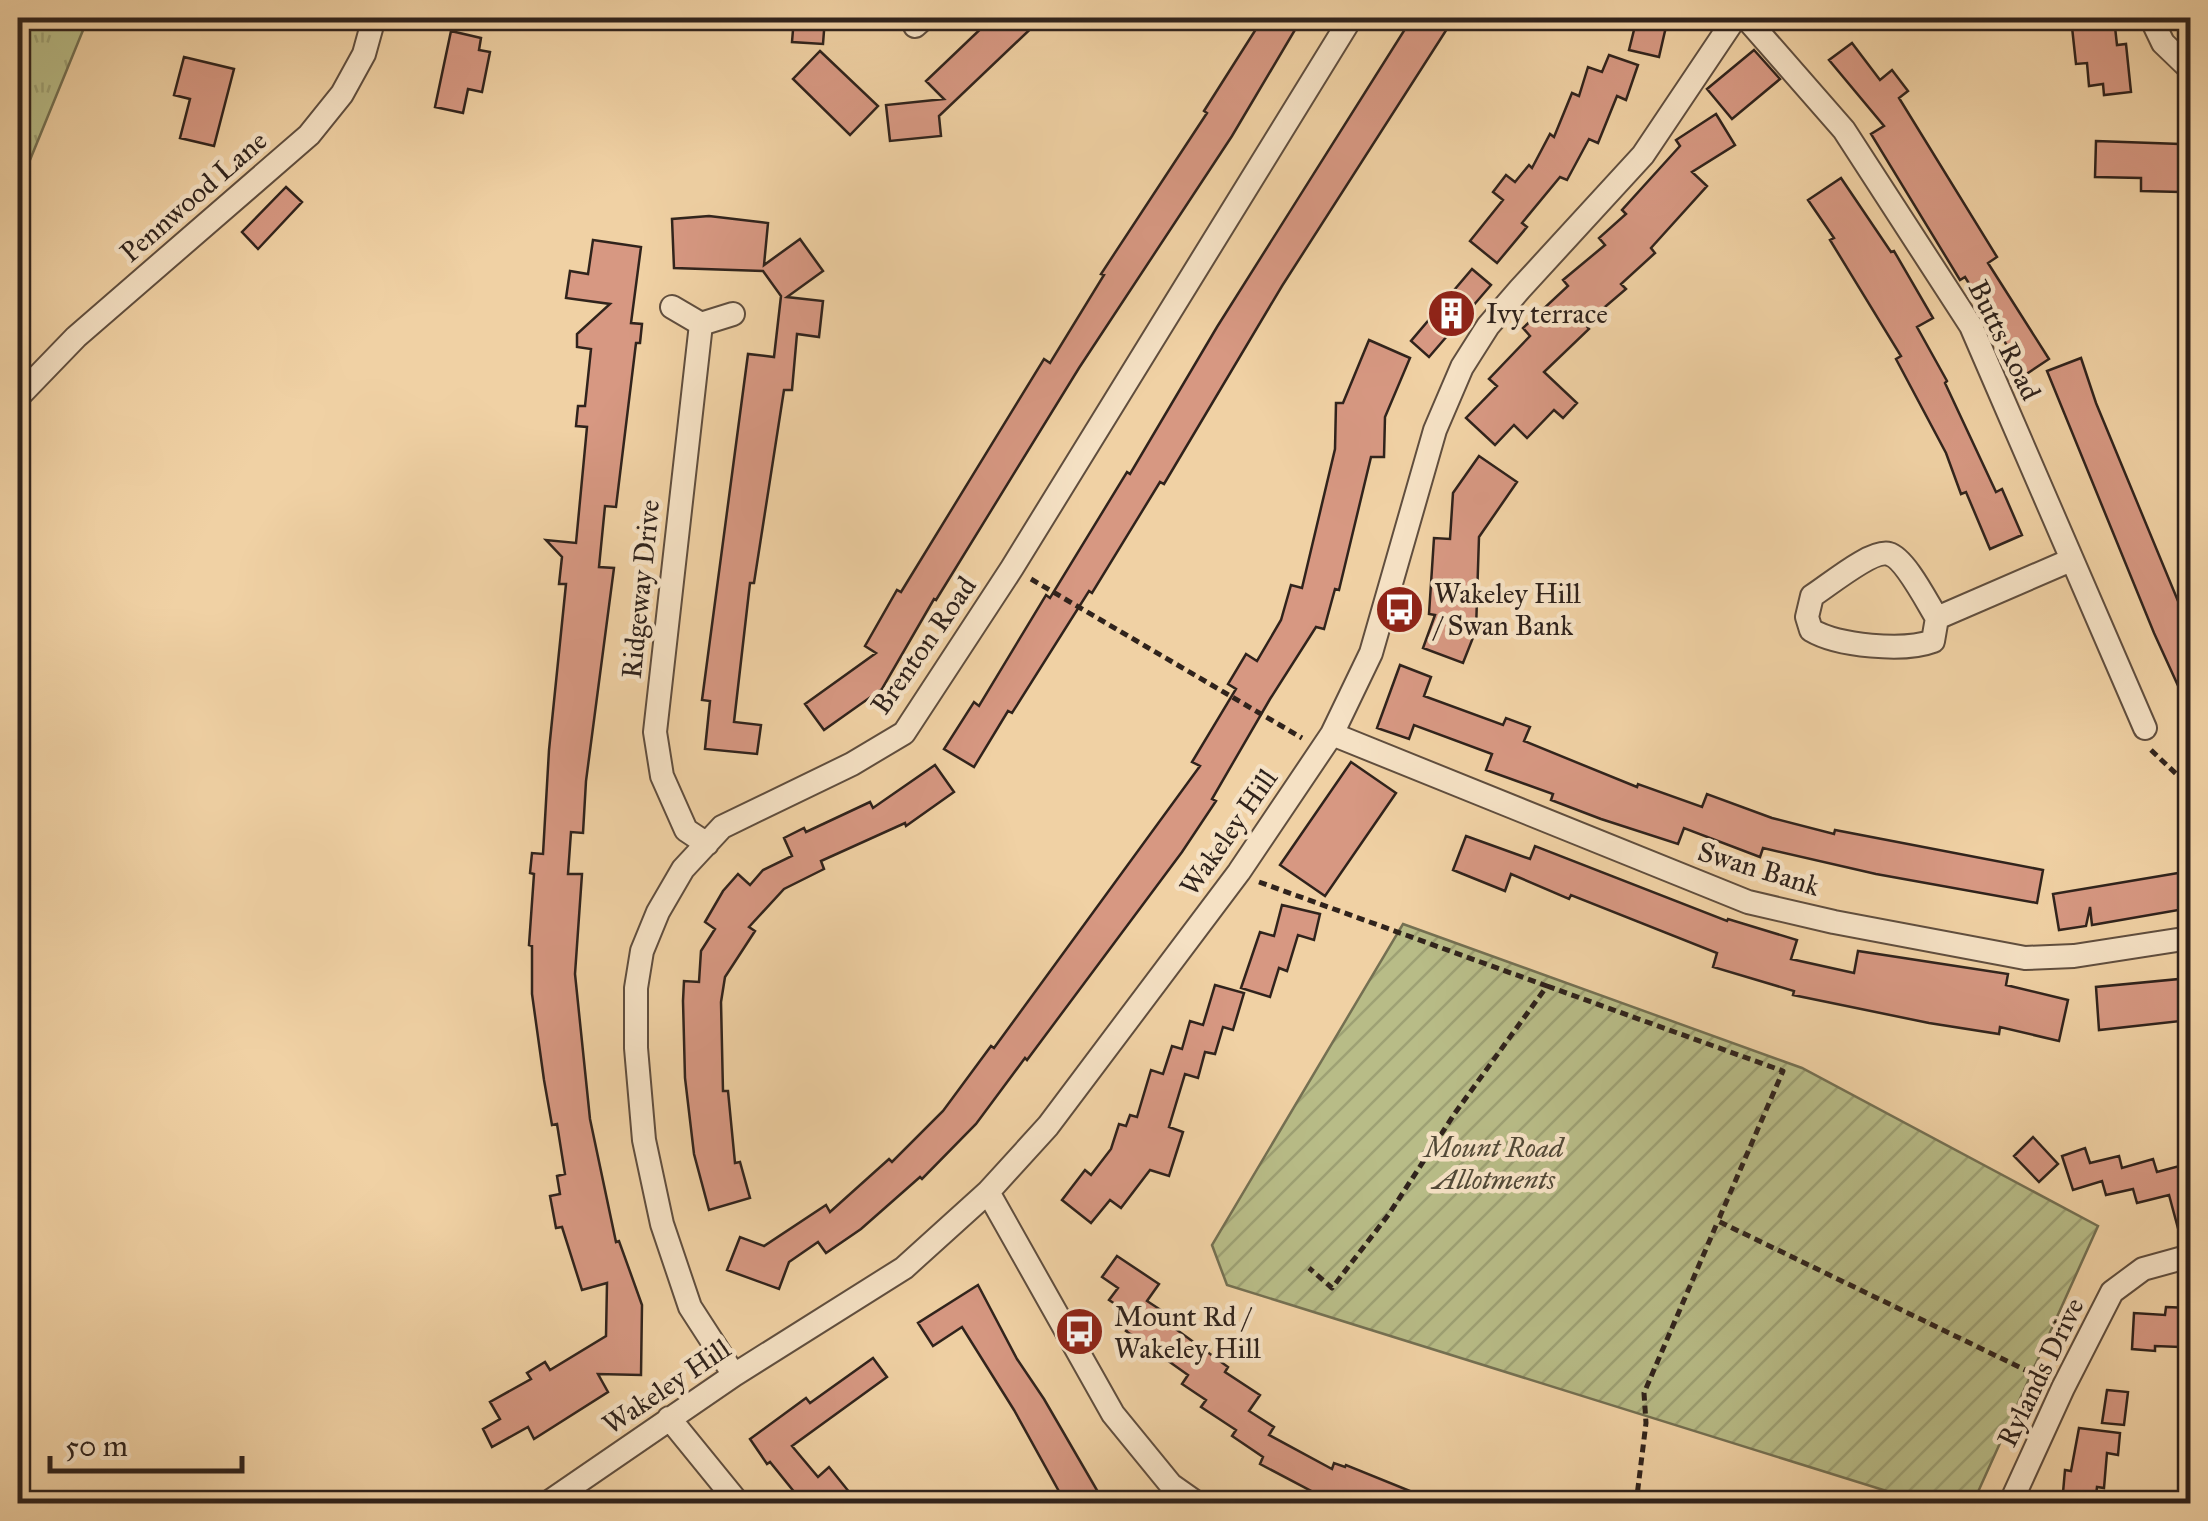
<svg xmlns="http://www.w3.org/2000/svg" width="2208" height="1521" font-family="'IM FELL Great Primer',serif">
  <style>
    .grass { fill: url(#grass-tufts); stroke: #747052; stroke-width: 2.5 }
    .garden { fill: url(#garden-furrows); stroke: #747052; stroke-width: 2.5 }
    .building { fill: #d79882; stroke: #30231c; stroke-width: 2.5 }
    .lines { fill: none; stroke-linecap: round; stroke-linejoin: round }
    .street-casing { stroke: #604e3e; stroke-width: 26 }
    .path { stroke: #30231c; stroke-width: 5; stroke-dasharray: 8 5; stroke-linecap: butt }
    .street { stroke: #f5e1c4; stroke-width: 22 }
    .labels { text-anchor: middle; stroke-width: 9; stroke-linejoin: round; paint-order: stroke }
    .street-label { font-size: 28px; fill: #30231c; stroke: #f5e1c4 }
    .poi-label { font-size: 28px; fill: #30231c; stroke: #f5e1c4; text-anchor: start }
    .park-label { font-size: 28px; font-style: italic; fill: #524937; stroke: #f5e1c4 }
  </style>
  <defs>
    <pattern id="grass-tufts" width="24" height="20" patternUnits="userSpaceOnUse" patternTransform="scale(2.5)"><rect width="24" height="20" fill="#b8bc87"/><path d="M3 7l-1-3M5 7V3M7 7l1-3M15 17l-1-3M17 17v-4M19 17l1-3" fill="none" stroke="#9ea174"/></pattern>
    <pattern id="garden-furrows" width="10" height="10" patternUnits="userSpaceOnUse" patternTransform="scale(2.5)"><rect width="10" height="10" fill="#b8bc87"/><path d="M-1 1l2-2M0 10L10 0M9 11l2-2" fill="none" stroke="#9ea174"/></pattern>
  </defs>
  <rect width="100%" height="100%" fill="#f0d1a4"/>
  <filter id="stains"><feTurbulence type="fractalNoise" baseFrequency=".002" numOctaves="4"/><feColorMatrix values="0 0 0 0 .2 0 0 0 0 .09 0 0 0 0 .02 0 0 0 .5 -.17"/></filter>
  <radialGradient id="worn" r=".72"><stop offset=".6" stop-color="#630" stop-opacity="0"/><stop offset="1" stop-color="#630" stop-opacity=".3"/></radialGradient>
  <path class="grass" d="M18 18H88L23 177 18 176Z"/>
  <path class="garden" d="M1403 924 1802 1068 2098 1226 1973 1503H1925L1227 1285 1212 1245Z"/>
  <path class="building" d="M794 18H825L823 44 792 42Z
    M992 18H1042L939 116 941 136 890 141 886 105 944 99 926 81Z
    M1263 18H1302L1232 136 1079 368 936 600 934 599 882 689 824 730 805 704 876 653 865 646 897 590 901 592 1044 359 1050 363 1104 275 1101 274 1207 113 1204 111Z
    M1412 18H1454L1282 286 1164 484 1160 482 1092 593 1089 591 1012 713 1008 711 974 767 944 749 974 702 979 706 1046 595 1050 598 1127 472 1130 474 1217 327Z
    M1637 18H1673L1665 31 1659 57 1629 50Z
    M2071 18H2114L2117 45 2126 44 2131 92 2104 95 2103 84 2089 86 2087 63 2076 64Z
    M451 31 481 38 479 50 490 52 482 92 468 89 463 113 435 107Z
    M1852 43 1880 80 1892 70 1908 91 1899 98 1997 257 1988 263 2049 359 2025 375 1965 277 1960 280 1871 134 1884 126 1829 60Z
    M1754 50 1780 79 1732 119 1707 89Z
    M820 51 878 106 850 135 793 79Z
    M1609 55 1638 65 1626 100 1617 96 1598 143 1589 139 1567 180 1560 177 1522 223 1527 227 1497 263 1470 241 1503 200 1493 192 1506 175 1515 182 1529 165 1532 168 1550 134 1554 137 1572 93 1579 96 1588 67 1602 72Z
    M184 57 234 69 214 146 180 138 190 99 174 95Z
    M1716 114 1735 145 1692 172 1707 186 1651 248 1655 253 1621 284 1626 289 1585 324 1589 329 1544 372 1577 403 1563 418 1554 410 1527 438 1514 425 1495 445 1466 418 1497 386 1489 379 1530 336 1523 328 1568 286 1563 280 1605 245 1599 238 1626 214 1622 210 1680 146 1676 140Z
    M2096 141 2180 144V192L2141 191V178L2095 177Z
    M1841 178 1891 252 1894 251 1933 318 1917 327 1947 381 1945 383 1996 492 2002 489 2022 535 1990 549 1966 492 1961 494 1946 453 1896 359 1901 356 1830 240 1834 238 1808 200Z
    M286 187 302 202 258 249 242 232Z
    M709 216 768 223 764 265 800 239 823 271 787 297 823 301 819 337 797 334 792 390H784L754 583H750L734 722 761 725 757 754 705 749 710 701 702 700 748 354 774 357 781 296 763 271 674 268 672 219Z
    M593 240 641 247 631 323 642 324 640 343H636L616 507 605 506 599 567 614 568 586 781 583 833 571 832 568 874H582L575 974 590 1119 616 1242 619 1241 642 1305 641 1375 598 1374 608 1392 534 1439 528 1427 492 1447 483 1429 500 1419 490 1402 531 1379 527 1373 545 1362 550 1370 606 1336 607 1283 582 1290 562 1227 556 1228 550 1196 560 1194 557 1176 565 1174 557 1124 552 1125 544 1080 532 994V946L529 945 534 874 530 873 532 853 543 854 549 750 566 584H559L562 557 546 540 576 543 587 427 576 426 578 406H585L591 349 577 347V334L610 304 566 298 570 271 588 274Z
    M1472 269 1491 285 1429 357 1411 341Z
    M1369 340 1410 358 1385 417 1384 457H1371L1339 590 1335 589 1324 629 1316 627 1270 699 1212 799 1216 801 1182 852 1027 1060 1025 1058 976 1124 922 1179 920 1177 861 1229 826 1253 818 1242 789 1262 779 1289 727 1270 740 1237 764 1246 826 1205 830 1212 889 1159 892 1162 943 1111 991 1046 994 1048 1200 766 1192 762 1236 689 1228 684 1246 654 1257 661 1281 620 1291 585 1302 588 1335 449 1336 403H1343Z
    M2081 358 2096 403 2190 630V712L2154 633 2047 371Z
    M1479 456 1517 482 1479 537 1476 630 1463 663 1423 648 1435 615 1429 614 1434 538 1450 539 1453 493Z
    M1400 665 1431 677 1424 696 1503 725 1506 718 1530 727 1524 741 1637 787 1638 784 1702 807 1707 794 1772 818 1834 834 1835 830 2043 870 2037 903 1876 874 1763 848 1760 857 1684 828 1678 844 1601 819 1551 800 1553 794 1486 770 1492 754 1414 725 1409 739 1377 728Z
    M1351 762 1396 793 1325 896 1280 865Z
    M935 765 954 792 906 826 905 823 821 861 824 869 784 889 749 927 755 931 725 977 721 1002 723 1091H728L735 1163 740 1162 750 1198 709 1210 694 1154 685 1078 683 1001 684 981 699 982 701 951 715 929 705 922 723 891 738 874 750 885 763 870 792 856 784 838 804 828 806 832 870 802 873 808Z
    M1466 836 1530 859 1535 846 1727 921 1728 919 1797 940 1791 959 1854 973 1858 951 2008 974 2006 985 2068 1000 2059 1041 2000 1027 1999 1034 1929 1023 1793 995 1794 991 1713 967 1717 953 1571 895 1569 899 1511 874 1505 891 1453 870Z
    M2190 871V908L2092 925 2090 907 2086 926 2059 930 2053 894Z
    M1282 905 1320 914 1314 940 1298 935 1287 971 1279 968 1270 997 1241 988 1260 932 1274 936Z
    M2190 978V1020L2099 1030 2096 987Z
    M1215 985 1244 993 1233 1030 1223 1027 1215 1054 1205 1052 1198 1078 1185 1074 1169 1127 1183 1132 1169 1176 1150 1170 1121 1208 1110 1200 1091 1223 1062 1200 1085 1170 1091 1175 1111 1149 1119 1124 1126 1126 1130 1115 1137 1117 1151 1070 1163 1074 1172 1046 1182 1049 1190 1021 1203 1025Z
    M2033 1137 2058 1164 2039 1182 2014 1156Z
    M2085 1148 2090 1163 2119 1156 2122 1168 2153 1159 2157 1172 2187 1164 2190 1178V1241L2182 1243 2169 1195 2137 1203 2133 1189 2106 1195 2102 1181 2073 1190 2062 1156Z
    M1117 1256 1159 1284 1147 1301 1170 1316 1166 1322 1228 1367 1225 1372 1260 1395 1249 1411 1274 1427 1269 1435 1332 1469 1334 1463 1345 1467 1346 1465 1442 1504H1336L1260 1464 1263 1457 1232 1436 1236 1430 1201 1407 1206 1400 1182 1384 1188 1375 1126 1331 1136 1318 1109 1300 1118 1288 1102 1277Z
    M978 1285 1017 1359 1044 1399 1105 1504H1066L1014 1410 962 1327 933 1346 918 1323Z
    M2166 1307 2190 1308V1334H2181L2180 1347 2155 1346V1351L2132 1349 2134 1313 2165 1315Z
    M873 1358 887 1377 792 1446 818 1477 829 1467 850 1493 837 1504H804L770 1462 767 1464 750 1439 806 1398 810 1403Z
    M2107 1390 2128 1392 2124 1425 2102 1423Z
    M2079 1428 2120 1433 2118 1455 2107 1453 2104 1488 2097 1487 2095 1504H2062L2065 1470 2071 1471Z"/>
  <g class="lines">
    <defs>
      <path id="street" d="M1746 18 1844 130 1971 326 2145 728
        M2151 18 2163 43 2190 69
        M915 26 924 18
        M672 307 701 324 733 314
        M701 324 655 732 662 776 686 830 707 844
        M18 397 76 337 309 135 342 94 364 54 374 18
        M1937 618C1928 604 1905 558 1889 554 1872 549 1828 586 1812 596L1807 617 1811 630C1838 646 1904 652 1933 641L1937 618 2071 560
        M1332 734 1748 902 1834 922 2025 958 2074 956 2190 938
        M988 1192 1113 1414 1171 1485 1198 1504
        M734 1375 690 1307 662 1224 644 1140 636 1048V988L642 951 658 912 683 869 722 827 852 764 904 733 1012 568 1351 18
        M669 1418 739 1504
        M546 1504 734 1375 904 1268 988 1192 1048 1126 1239 872 1332 734 1371 653 1435 430 1462 367 1488 326 1520 289 1643 155 1735 18
        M2010 1504 2063 1388 2112 1292 2143 1269 2190 1256"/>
    </defs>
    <use href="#street" class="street-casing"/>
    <path class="path" d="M1031 579 1302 738
      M2151 750 2190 787
      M1259 882 1547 986 1455 1113 1389 1214 1332 1288 1309 1268
      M1547 986 1783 1071 1718 1221 2044 1379
      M1636 1504 1646 1423 1644 1393 1718 1221"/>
    <use href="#street" class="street"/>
  </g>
  <defs>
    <symbol id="building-disc" viewBox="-11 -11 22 22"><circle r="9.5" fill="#8f2418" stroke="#f5e1c4"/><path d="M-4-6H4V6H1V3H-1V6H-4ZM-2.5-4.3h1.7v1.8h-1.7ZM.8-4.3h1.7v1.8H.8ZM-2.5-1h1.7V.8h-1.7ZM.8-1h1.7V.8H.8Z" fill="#fff"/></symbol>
    <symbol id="bus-disc" viewBox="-11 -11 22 22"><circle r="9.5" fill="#8f2418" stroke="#f5e1c4"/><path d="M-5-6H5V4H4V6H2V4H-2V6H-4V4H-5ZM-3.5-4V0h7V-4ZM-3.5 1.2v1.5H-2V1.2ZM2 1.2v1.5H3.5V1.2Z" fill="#fff"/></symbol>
  </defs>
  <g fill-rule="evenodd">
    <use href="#building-disc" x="1424" y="286" width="55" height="55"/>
    <use href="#bus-disc" x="1372" y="582" width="55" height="55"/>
    <use href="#bus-disc" x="1052" y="1304" width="55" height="55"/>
  </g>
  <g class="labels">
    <g class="street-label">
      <text transform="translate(193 196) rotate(-41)" y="10">Pennwood Lane</text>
      <text transform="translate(2005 340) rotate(64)" y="10">Butts Road</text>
      <text transform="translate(640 589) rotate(-84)" y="10">Ridgeway Drive</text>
      <text transform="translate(923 645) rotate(-55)" y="10">Brenton Road</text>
      <text transform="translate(1228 832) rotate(-55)" y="10">Wakeley Hill</text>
      <text transform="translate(1759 868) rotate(17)" y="10">Swan Bank</text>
      <text transform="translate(2040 1372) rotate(-64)" y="10">Rylands Drive</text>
      <text transform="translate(666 1386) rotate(-34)" y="10">Wakeley Hill</text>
    </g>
    <g class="poi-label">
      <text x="1486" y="323">Ivy terrace</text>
      <text x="1434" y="603">Wakeley Hill<tspan x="1434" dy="32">/ Swan Bank</tspan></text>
      <text x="1114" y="1326">Mount Rd /<tspan x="1114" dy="32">Wakeley Hill</tspan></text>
    </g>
    <g class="park-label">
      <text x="1494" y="1157">Mount Road<tspan x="1494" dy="32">Allotments</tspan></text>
    </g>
  </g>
  <rect width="2208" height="1521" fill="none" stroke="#f0d1a4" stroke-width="60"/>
  <rect x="20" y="20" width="2168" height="1481" fill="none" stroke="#30231c" stroke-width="5"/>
  <rect x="30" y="30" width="2148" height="1461" fill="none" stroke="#30231c" stroke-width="2.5"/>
  <path d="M50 1456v15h192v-15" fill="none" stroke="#30231c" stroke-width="5"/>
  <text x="65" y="1456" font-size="30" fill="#30231c" stroke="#f5e1c4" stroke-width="8" paint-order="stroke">50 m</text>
  <rect width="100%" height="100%" filter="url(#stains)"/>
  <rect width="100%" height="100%" fill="url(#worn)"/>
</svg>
